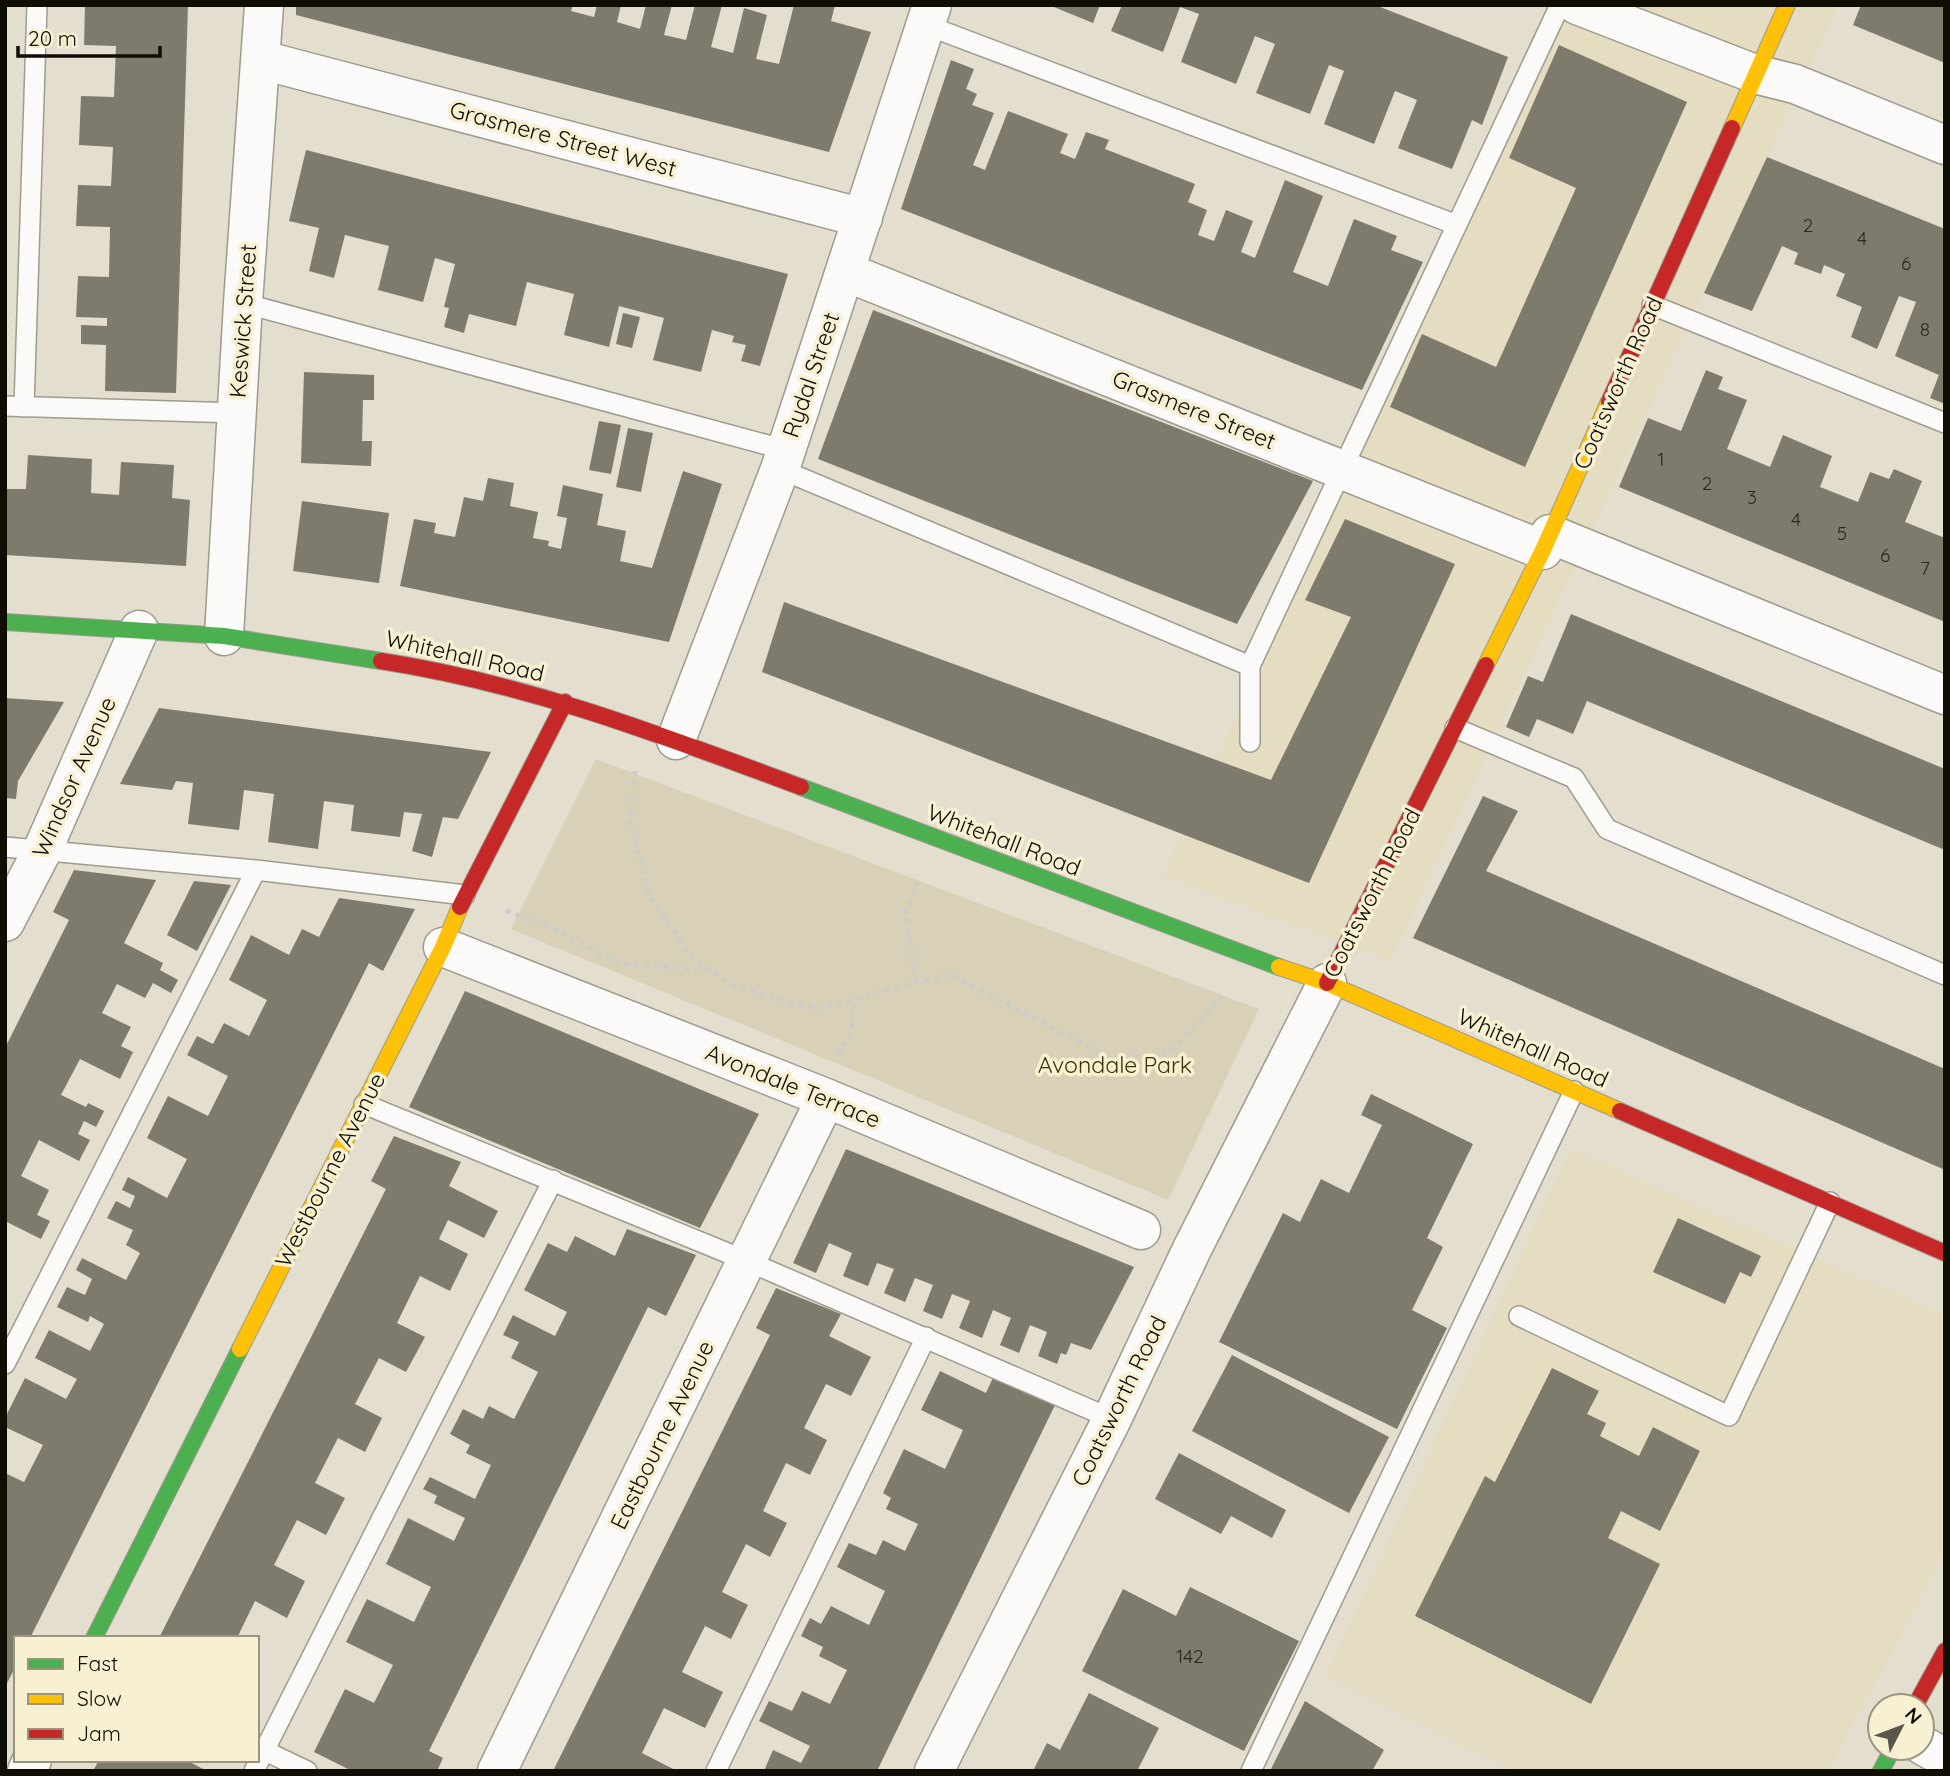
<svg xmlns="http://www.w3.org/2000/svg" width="1950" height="1776" font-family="Quicksand,sans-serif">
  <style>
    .built { fill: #e4ddc1 }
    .green { fill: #d9d1b7 }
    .building { fill: #7f7b6c }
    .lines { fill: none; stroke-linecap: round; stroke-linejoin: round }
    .lane-casing { stroke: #9e9b8f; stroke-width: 22 }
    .street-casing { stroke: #9e9b8f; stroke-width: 41 }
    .fast-casing { stroke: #9e9b8f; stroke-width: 18 }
    .slow-casing { stroke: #9e9b8f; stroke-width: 18 }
    .jam-casing { stroke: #9e9b8f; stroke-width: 18 }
    .path { stroke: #ceccc7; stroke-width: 4.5; stroke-dasharray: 5 5; stroke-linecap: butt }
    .lane { stroke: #fbfaf8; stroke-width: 19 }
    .street { stroke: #fbfaf8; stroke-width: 38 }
    .fast { stroke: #4caf50; stroke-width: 16 }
    .slow { stroke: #ffc107; stroke-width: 16 }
    .jam { stroke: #c62828; stroke-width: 16 }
    .labels { text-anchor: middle; stroke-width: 7; stroke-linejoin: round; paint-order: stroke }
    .number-label { font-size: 19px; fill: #2c281e }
    .street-label { font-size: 23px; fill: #100d04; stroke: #f8f0d2 }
    .park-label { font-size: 23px; fill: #3d3204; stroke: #f8f0d2 }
  </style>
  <rect width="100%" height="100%" fill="#e3dece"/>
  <path class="built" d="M1572 5H1838L1390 961 1162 876Z
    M1570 1149 1945 1315V1552L1828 1771H1515L1326 1676Z"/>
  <path class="green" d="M596 759 1259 1009 1168 1200 511 929Z"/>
  <path class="building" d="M85 5H188L176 393 105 391 106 345 81 344V325L107 326V318L76 317 78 276 109 277 110 227 76 226 78 185 111 186 113 147 79 145 81 96 114 97 116 46 84 45Z
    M296 5H573L571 11 594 17 597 5H621L617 22 640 29 646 5H672L664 35 686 40 695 5H722L711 47 733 53 744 8 767 15 756 59 779 64 794 5H835L831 21 871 32 829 152 296 15Z
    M1049 5H1100L1093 23Z
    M1122 5H1375L1508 57 1482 125 1472 120 1452 169 1398 148 1417 100 1395 91 1374 144 1324 124 1344 71 1329 65 1310 114 1256 93 1275 44 1255 36 1236 84 1181 62 1199 14 1180 7 1163 52 1111 31Z
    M1861 5H1945V63L1853 25Z
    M1559 45 1687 102 1525 467 1390 407 1422 334 1496 367 1576 188 1509 158Z
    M951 60 974 69 966 89 977 94 972 105 994 113 973 165 985 170 1008 111 1068 134 1060 153 1075 159 1086 132 1109 140 1105 149 1195 184 1188 202 1207 210 1198 235 1214 241 1226 210 1253 221 1241 252 1255 258 1285 180 1323 196 1293 272 1328 286 1354 219 1397 236 1391 250 1423 262 1362 390 901 209Z
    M306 150 788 274 760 366 741 361 746 345 732 342 734 336 712 330 701 372 653 360 664 318 619 306 609 347 564 335 574 294 527 282 516 326 469 314 464 333 444 327 449 308 444 307 455 264 435 258 423 302 378 290 389 246 345 235 334 278 309 271 319 228 289 221Z
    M1767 157 1945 229V404L1930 398 1939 375 1895 356 1916 302 1899 296 1877 349 1851 337 1862 307 1836 296 1845 274 1824 265 1821 274 1794 264 1798 253 1782 246 1752 311 1704 293Z
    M873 310 1313 481 1237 624 818 459Z
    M623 313 640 317 632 348 616 344Z
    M1706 370 1723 377 1718 389 1747 400 1727 449 1770 467 1783 435 1832 456 1820 487 1858 502 1870 472 1889 479 1894 469 1922 481 1905 522 1945 538V622L1619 487 1648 418 1681 431Z
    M304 372 374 375V400H363L362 441H372L371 466 301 463Z
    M599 421 621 425 611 474 589 470Z
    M628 428 653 433 641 492 616 487Z
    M28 455 92 459 91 493 119 495 121 462 174 465 172 498 190 500 186 566 5 555V489H26Z
    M683 471 722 484 669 642 400 586 414 519 436 523 434 533 455 537 464 497 483 501 488 478 514 483 510 506 538 512 533 538 549 541 548 546 561 549 567 518 557 516 563 485 603 494 597 525 626 531 620 561 652 568Z
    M302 501 389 513 379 583 293 571Z
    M1345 519 1455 564 1309 883 762 672 784 602 1271 780 1351 617 1305 600Z
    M1571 614 1945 769V850L1587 701 1573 734 1537 719 1529 737 1506 727 1528 676 1543 682Z
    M5 698 64 702 18 781 16 799 5 798Z
    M159 708 491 752 458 819 443 817 432 857 412 851 422 814 404 812 400 837 351 831 354 805 324 801 318 849 268 842 274 794 244 790 239 830 188 824 193 783 176 781 172 790 120 784Z
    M1483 796 1518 811 1486 871 1945 1069V1170L1413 938Z
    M74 870 156 880 124 943 163 963 160 970 178 980 171 993 153 983 145 998 117 984 102 1013 131 1027 121 1046 133 1052 120 1079 80 1059 61 1095 86 1107 88 1103 104 1111 96 1127 84 1121 78 1134 90 1140 79 1161 39 1140 21 1176 49 1190 37 1215 50 1221 41 1239 5 1221V1048L69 920 53 912Z
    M194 881 231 885 197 951 167 935Z
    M339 898 415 909 383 971 369 963 30 1638H16V1666L5 1687V1473L24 1482 43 1445 5 1427V1418L25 1378 66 1399 77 1379 35 1358 49 1330 90 1351 104 1324 90 1316 88 1322 57 1307 67 1287 85 1295 92 1279 76 1270 82 1258 126 1280 140 1253 126 1245 133 1230 107 1218 116 1201 130 1208 135 1196 122 1190 128 1177 167 1198 187 1159 147 1138 168 1096 208 1116 228 1076 187 1055 197 1036 213 1044 224 1023 249 1036 267 1000 229 980 251 935 289 955 302 929 319 937Z
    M465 991 759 1114 700 1228 409 1107Z
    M1371 1094 1473 1144 1427 1238 1443 1247 1412 1310 1447 1328 1397 1429 1219 1342 1283 1213 1300 1222 1321 1179 1349 1193 1382 1125 1361 1115Z
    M394 1136 461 1162 449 1186 498 1211 484 1238 448 1220 439 1239 468 1254 450 1291 420 1276 397 1323 425 1337 406 1372 379 1358 355 1404 382 1418 365 1452 338 1438 315 1483 345 1498 326 1535 297 1520 274 1565 305 1581 287 1618 255 1601 237 1638H159L386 1189 371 1181Z
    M846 1149 1134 1267 1091 1350 1071 1343 1066 1355 1061 1353 1057 1364 1038 1356 1047 1332 1030 1325 1019 1353 1000 1345 1011 1318 993 1310 982 1338 959 1328 970 1301 952 1294 942 1319 923 1311 933 1285 915 1278 905 1302 884 1293 894 1269 877 1263 868 1286 843 1276 852 1253 829 1243 816 1273 793 1263Z
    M1678 1218 1761 1256 1751 1277 1740 1272 1725 1304 1653 1272Z
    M627 1229 696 1255 666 1316 648 1307 429 1751 443 1758 437 1771H352L314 1752 345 1689 374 1703 393 1665 346 1642 367 1599 414 1622 431 1587 386 1564 408 1518 454 1541 465 1518 434 1503 437 1496 423 1489 430 1477 475 1499 491 1465 466 1453 470 1445 450 1434 463 1409 483 1419 489 1406 514 1419 538 1372 511 1358 519 1342 503 1335 513 1315 555 1336 567 1312 524 1290 548 1243 567 1252 575 1236 615 1256Z
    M776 1288 841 1314 829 1336 871 1357 851 1396 826 1384 804 1428 827 1440 810 1475 786 1463 763 1511 787 1523 770 1557 746 1544 722 1592 748 1605 731 1639 705 1626 682 1672 723 1692 705 1728 664 1708 642 1753 677 1771H553L770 1335 756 1328Z
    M1232 1355 1389 1437 1349 1513 1192 1431Z
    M1552 1368 1599 1391 1587 1414 1606 1423 1600 1436 1639 1456 1653 1427 1700 1451 1660 1531 1621 1511 1608 1538 1660 1564 1591 1704 1415 1616 1485 1476 1495 1482Z
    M940 1371 986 1393 995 1373 1056 1403 877 1771H764L773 1750 801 1763 810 1746 759 1721 769 1701 792 1711 802 1691 830 1704 847 1670 819 1656 823 1647 801 1636 810 1618 821 1624 831 1606 869 1625 885 1591 837 1567 849 1543 876 1555 883 1540 905 1551 918 1524 886 1509 891 1498 883 1493 904 1449 945 1469 963 1430 921 1410Z
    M1179 1453 1286 1510 1272 1538 1231 1516 1221 1534 1155 1499Z
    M1190 1587 1299 1641 1244 1751 1082 1671 1123 1589 1176 1616Z
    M1089 1693 1159 1728 1137 1771H1033L1047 1743 1060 1750Z
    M1305 1701 1384 1750 1372 1771H1270Z
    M99 1760H186L207 1771H93Z"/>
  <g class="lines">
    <defs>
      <path id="lane" d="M926 25 1457 225
        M243 303 786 450
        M1652 305 1945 423
        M5 406 237 413
        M24 407 37 5
        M780 469 1250 666
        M1455 728 1574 778 1607 829 1945 975
        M1250 742V666L1560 5
        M5 847 256 870 465 895
        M364 1104 747 1261 1112 1419
        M1519 1316 1729 1416 1830 1202
        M5 1364 256 870
        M257 1747 307 1771
        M254 1771 553 1180
        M716 1771 926 1337
        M1251 1771 1574 1091"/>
      <path id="street" d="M1577 5 1755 74 1795 84 1945 145
        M262 60 863 218
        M846 272 1543 550
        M1550 534 1945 695
        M224 636 243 303 264 5
        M676 740 780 469 932 5
        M5 922 43 849 139 630
        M443 947 826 1098 1141 1230
        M1922 1745 1945 1758
        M27 1771 32 1760
        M497 1771 826 1098
        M934 1771 1112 1419 1192 1249 1327 983"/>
      <path id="fast" d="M5 622 224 636 381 661
        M801 787 1279 967
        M94 1638 240 1349
        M1881 1771 1893 1748"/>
      <path id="slow" d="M1732 128 1787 5
        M1486 665 1543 550 1609 402
        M1279 967 1327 983 1620 1111
        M240 1349 443 947 460 907"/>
      <path id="jam" d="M1609 402 1732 128
        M381 661C529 684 661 735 801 787
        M460 907 565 702
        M1327 983 1486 665
        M1620 1111 1945 1253
        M1915 1706 1945 1651"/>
    </defs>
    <use href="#lane" class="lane-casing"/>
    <use href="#street" class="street-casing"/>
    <use href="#fast" class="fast-casing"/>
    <use href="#slow" class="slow-casing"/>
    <use href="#jam" class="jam-casing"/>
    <path class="path" d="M635 771 630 822 651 899 691 956 735 987 816 1009 949 974 1111 1058 1169 1053 1224 995
      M506 911 548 926 621 964 709 970
      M916 983 905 914 919 879
      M839 1055 851 1033 854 999"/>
    <use href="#lane" class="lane"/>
    <use href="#street" class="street"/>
    <use href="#fast" class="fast"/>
    <use href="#slow" class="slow"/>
    <use href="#jam" class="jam"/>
  </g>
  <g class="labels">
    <g class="number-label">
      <text x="1808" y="232">2</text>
      <text x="1862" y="245">4</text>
      <text x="1906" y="270">6</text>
      <text x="1925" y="336">8</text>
      <text x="1661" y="466">1</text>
      <text x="1707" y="490">2</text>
      <text x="1752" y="504">3</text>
      <text x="1796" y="526">4</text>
      <text x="1842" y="540">5</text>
      <text x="1885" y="562">6</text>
      <text x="1925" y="575">7</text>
      <text x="1190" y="1663">142</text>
    </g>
    <g class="street-label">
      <text transform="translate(563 139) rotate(15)" y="8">Grasmere Street West</text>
      <text transform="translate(243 321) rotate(-86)" y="8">Keswick Street</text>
      <text transform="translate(811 375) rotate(-71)" y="8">Rydal Street</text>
      <text transform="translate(1618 383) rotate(-66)" y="8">Coatsworth Road</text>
      <text transform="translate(1194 410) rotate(22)" y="8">Grasmere Street</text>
      <text transform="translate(465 656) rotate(13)" y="8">Whitehall Road</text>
      <text transform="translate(74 777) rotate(-66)" y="8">Windsor Avenue</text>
      <text transform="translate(1004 840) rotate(21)" y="8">Whitehall Road</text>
      <text transform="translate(1372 893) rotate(-63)" y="8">Coatsworth Road</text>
      <text transform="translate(1533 1048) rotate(24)" y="8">Whitehall Road</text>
      <text transform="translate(793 1086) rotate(22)" y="8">Avondale Terrace</text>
      <text transform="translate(330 1170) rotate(-63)" y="8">Westbourne Avenue</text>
      <text transform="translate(1119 1401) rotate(-64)" y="8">Coatsworth Road</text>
      <text transform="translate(662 1435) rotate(-64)" y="8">Eastbourne Avenue</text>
    </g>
    <g class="park-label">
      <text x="1115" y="1073">Avondale Park</text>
    </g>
  </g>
  <rect width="1950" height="1776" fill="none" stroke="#100d04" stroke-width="14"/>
  <rect x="14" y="1636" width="245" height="126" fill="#f8f0d2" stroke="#9b9580" stroke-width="2"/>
  <rect x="28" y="1659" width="35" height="10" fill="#4caf50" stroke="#9b9580" stroke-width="2"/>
  <text x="77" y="1671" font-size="21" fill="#100d04">Fast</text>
  <rect x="28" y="1694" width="35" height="10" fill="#ffc107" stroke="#9b9580" stroke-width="2"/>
  <text x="77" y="1706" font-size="21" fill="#100d04">Slow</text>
  <rect x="28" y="1729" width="35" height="10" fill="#c62828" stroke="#9b9580" stroke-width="2"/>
  <text x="77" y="1741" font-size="21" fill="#100d04">Jam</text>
  <g transform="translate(1901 1727) rotate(48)"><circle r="33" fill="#f8f0d2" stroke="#9b9580" stroke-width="2"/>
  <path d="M0-5L12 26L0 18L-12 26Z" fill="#5a564b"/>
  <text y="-10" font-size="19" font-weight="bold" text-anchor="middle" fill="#100d04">N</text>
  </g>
  <path d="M18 46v10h142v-10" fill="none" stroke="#100d04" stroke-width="3.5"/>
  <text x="28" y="46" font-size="21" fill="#100d04" stroke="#f8f0d2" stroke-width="5" paint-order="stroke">20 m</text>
</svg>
